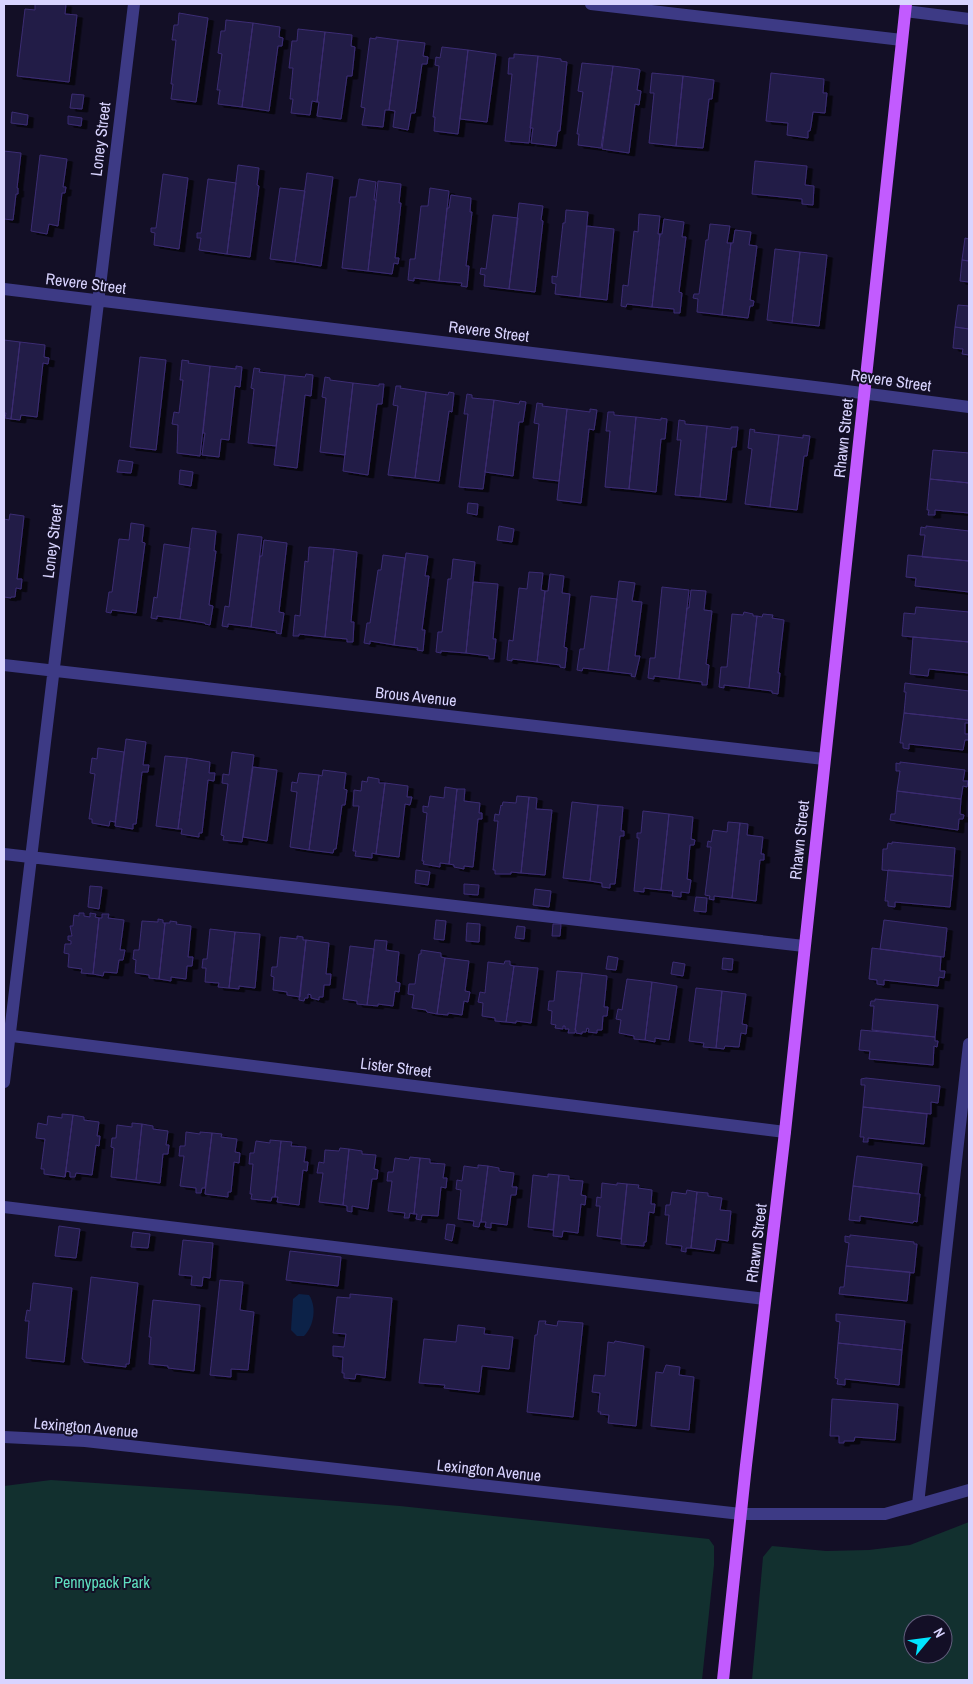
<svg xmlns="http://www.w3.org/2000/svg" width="973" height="1684" font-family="'Archivo Narrow',sans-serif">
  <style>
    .green { fill: #12302f; fill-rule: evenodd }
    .water { fill: #0c2248 }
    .building { fill: #241b47; stroke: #3b2d73; filter: url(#shadow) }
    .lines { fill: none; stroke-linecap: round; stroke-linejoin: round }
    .minor { stroke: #3d3a85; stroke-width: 12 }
    .major { stroke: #c25bff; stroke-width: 12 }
    .labels { text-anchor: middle; stroke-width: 4; stroke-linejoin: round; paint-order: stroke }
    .street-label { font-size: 16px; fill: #d9d4ff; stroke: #130f26 }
    .park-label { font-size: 16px; fill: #5fe0c0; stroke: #130f26 }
  </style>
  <defs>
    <filter id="shadow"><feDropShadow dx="5.5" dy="3" stdDeviation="0" flood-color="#0009"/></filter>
  </defs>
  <rect width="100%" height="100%" fill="#130f26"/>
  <path class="green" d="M51 1480 199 1490 400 1506 709 1539 714 1546V1565L702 1680H4V1486Z
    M969 1522V1680H752L763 1557 772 1546 826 1551 869 1550 910 1545ZM913 1624H943V1654H913Z"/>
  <path class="water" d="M299 1294 309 1295C317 1307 314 1326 304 1336H297L291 1330 293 1299Z"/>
  <path class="building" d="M35 4H66L65 14 77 15 69 82 17 76 25 9 35 10Z
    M179 13 208 18 196 102 171 99 173 84H171L176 40H172L174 25H178Z
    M226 20 253 23 242 107 218 104 220 90H217L222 54 218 53 221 31H225Z
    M253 23 280 27 279 37 283 38 282 46H278L269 111 242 107Z
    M298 29 325 32 317 102 312 101 310 115 291 113 293 99H290L293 68H289L292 41H297Z
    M325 32 352 35 351 46 355 47 352 76H347L341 119 317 116 319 102H317Z
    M376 37 398 40 389 110H385L383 127 362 125 365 108 361 107 370 38 376 39Z
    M398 40 425 43 423 56 428 57 427 64H422L415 113H411L408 130 393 127 395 111 389 110Z
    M442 47 468 50 458 134 434 131 435 117H433L439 66 435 65 436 57 440 58Z
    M468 50 496 54 487 122 460 119Z
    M514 54 538 56 529 143 505 141 512 74H508L509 58H514Z
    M538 56 561 59V61L567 62 560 131H558L556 146 531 143 533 128H530Z
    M582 63 613 66 601 148 578 145 579 134H577L583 92 578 91Z
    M613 66 638 69 640 70 637 90 641 91 639 105 635 104 629 153 602 149Z
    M652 73 683 76 676 146 649 143 654 93H650Z
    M771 73 824 79 823 93H827L825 113 813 112 811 126 810 131H808V138L787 135 788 123 766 121Z
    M683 76 714 80 712 99H709L703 148 676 146Z
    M72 94 84 95 82 109 70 108Z
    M12 112 28 115 27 125 11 123Z
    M68 116 82 118 81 126 68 124Z
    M4 151 21 153 17 188H18V194H16L13 220 4 219Z
    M40 155 67 159 63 187H66L65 193H62L58 226 49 224 47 234 31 231Z
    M755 161 807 166 805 185 814 186 813 205 802 204V199L752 194Z
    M238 165 259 168 257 185 259 186 250 257 227 254Z
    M307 173 333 177 321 266 295 262Z
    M163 174 188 178 179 249 154 245 155 233 151 232V228H156Z
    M208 179 236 183 227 254 199 250 201 238H197V233H201Z
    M359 179 376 182 374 200H376L368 271 342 268 350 197H356Z
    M378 181 401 184 399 203H401L395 258H399L398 264 394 263 392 274 368 271Z
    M280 188 305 191 295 262 270 259Z
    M430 188 449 191 439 281 414 278V281L408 280 410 259H415L421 206H428Z
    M451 195 471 198 470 212H472L466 266H469L467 287 461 286 462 283 439 281 447 208H449Z
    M519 203 543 206 541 220 543 221 535 292 509 289Z
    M566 210 588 212 580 297 555 294 556 284 552 283V276L557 277 563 223H565Z
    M639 214 660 216 658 234H660L652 307 627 304 626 307 621 306 623 285 628 286 634 231 638 232Z
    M493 215 518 218 509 289 484 286 485 275 480 274 481 268 486 269Z
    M664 219 684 222 682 237H686L679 292 682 293 680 313H674V309L652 307 660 234H662Z
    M710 224 730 226 727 243H731L722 315 697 312 698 299 693 298 694 294H699L706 240H708Z
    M587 226 614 229 607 300 580 297Z
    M735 230 751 232 749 245 757 246 750 300 754 301 753 306H750L748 318 722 315 731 243H733Z
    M965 238 969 239V261L962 260Z
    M775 249 800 252 792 323 767 320Z
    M800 252 827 255 819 326 792 323Z
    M962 260 969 261V282L960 281Z
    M958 305 969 306V329L955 327Z
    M955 327 969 329V355L962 354 963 349 953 348Z
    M4 340 20 342 11 419 5 418 6 413H4Z
    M20 342 45 345 44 357 49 358 48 364 43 363 37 417 21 415 20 420 11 419Z
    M140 357 166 360 156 450 130 447Z
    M182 360 189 361 188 363 210 366 200 456 177 453 178 425 172 424 174 412 179 413 183 380H180Z
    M210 366 236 369V366L242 367 240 387 235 386 229 440 221 439 219 457 202 455 205 433H203Z
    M254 368 260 369 259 372 285 375 276 446 248 443 254 389 251 388Z
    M306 374 313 375 311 396 305 395 297 468 274 465 285 375 305 377Z
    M325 377 330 378V380L353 383 345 455 320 452 326 398 322 397Z
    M353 383 379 386V384H384L382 404H377L368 475 343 471Z
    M396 386H401L400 388 426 392 415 478 388 475 398 406 393 405Z
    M426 392 448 395 449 392 454 393 452 412 449 411 439 481 415 478Z
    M467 394 472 395V398L494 400 483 489 459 487 468 414H464Z
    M494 400 519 404 520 401 526 402 523 422H519L513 476 485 472Z
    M537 403 543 404 542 406 567 409 559 481 533 478 539 424 534 423Z
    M567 409 590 412V409L597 410 594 430 589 429 581 503 557 500Z
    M608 412H614V415L636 417 629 489 605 487 610 431H606Z
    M636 417 661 420V418L667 419 665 439H661L656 492 629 489Z
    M679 420 685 421V424L707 426 700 497 675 495 681 440H677Z
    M707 426 731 429V427H738L736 447H732L726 500 700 497Z
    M750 429 755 430 754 432 779 435 770 507 745 504 752 449 748 448Z
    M779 435 803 438V435L810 436 807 456H804L797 510 770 507Z
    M933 450 969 453V483L930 479Z
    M119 460 133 462 131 473 117 472Z
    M180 470 193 472 191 486 179 484Z
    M930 479 969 483V513L935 510V515H928L929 510H927Z
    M468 503 478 504 477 515 467 513Z
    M10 514 24 516 17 579H22L21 589 16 588 15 597H11V598L4 597V519L9 520Z
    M131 523 144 525 142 542 145 543 136 613 112 610 111 613 106 612 109 592H112L119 539 129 540Z
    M499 526 514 529 512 542 497 540Z
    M926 526 969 531V561L922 557 925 535H920L921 527 926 528Z
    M192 528 216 531 214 551H216L209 605 213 606 210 625 205 624V623L180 619Z
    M238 534 262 537 251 627 228 624V627L222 626 225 606 229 607Z
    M264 540 287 543 279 612 284 613 281 634 276 633 277 631 251 627 260 556H262Z
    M164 544 190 548 180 619 157 616V619L151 618 154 597 157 598Z
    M309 547 334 549 325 637 299 634V636H293L295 615 300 616 305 561 308 562Z
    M334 549 357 552 351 622H354L353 642H347V639L325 637Z
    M406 553 428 556 425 576H429L422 630H425L423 651 417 650 418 648 394 645Z
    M383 555 405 558 394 645 370 641V644L364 643 367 623H370L378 570H381Z
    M908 555 969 561V592L915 586 916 578 906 577Z
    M453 559 475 562 466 653 441 651V653L436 652 438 632H442L448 579H451Z
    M529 572 543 573 541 590 545 591 537 662 512 659V661L507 660 509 640 513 641 519 588 527 589Z
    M550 574 564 576 562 593 570 594 564 647 567 648 565 668 560 667V665L537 662 545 591H548Z
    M619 581 635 583 632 601 642 602 635 656H640L635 677 631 676 632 674 608 671Z
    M473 582 498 584 493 639H496L494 659H489V656L466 653Z
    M662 587 689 590 679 679 654 676V679L648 678 650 658H655Z
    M691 590 706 591 704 610 712 611 706 664 709 665 707 685H702V682L679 679 687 608H689Z
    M591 596 617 599 608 671 583 668 582 671 577 670 580 649H584Z
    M916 607 969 612V642L902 636 904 613 915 614Z
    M744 612 753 614V616H757L749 688 724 685V688L719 687 721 667H727L732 614 743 615Z
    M763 614 773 615 772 618 784 620 778 673H780L778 694 772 693V691L749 688 757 616 762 617Z
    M913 637 969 642V673L929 669 928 676 910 674Z
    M905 683 969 691V720L904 713 906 692H904Z
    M904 713 969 720V723H965V734H969V740H965L963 750 909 744V749L903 748V743H900Z
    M126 739 146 742 143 765H149L148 772H142L136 824H133V829L115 826Z
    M98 748 124 752 115 822 110 821 109 826 92 823V819H89L95 774 90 773 92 758 97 759Z
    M232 752 254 755 242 842 223 840 224 836 221 835 228 784 222 783 223 774 229 775Z
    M165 756 187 758 178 829 156 826Z
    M187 758 210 762 209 773H215L214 781 208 780 202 833H199V837L181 834 182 829H178Z
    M900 762 965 770 963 781H968L967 787 963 786 961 799 897 791 900 771H896V763L900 764Z
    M253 767 277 770 267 841 243 837Z
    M323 770 346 773 344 789 347 790 345 805H342L336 849H334L333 853 309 850 319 775 322 776Z
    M299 773 319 775 309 850 290 847 297 792 291 791 292 782 297 783Z
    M368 777 379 779V783H385L376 854 372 853V858L355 856 356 851H353L359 806H353L354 790 361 791 362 781 367 782Z
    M385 783 408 786 407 797H412L410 805 405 804 399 857 376 854Z
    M445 787 457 789 449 864 440 863V867L423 864 424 861H422L427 813 423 812V806L428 807 430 796 444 798Z
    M457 789H465L464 801 480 803 479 813H482V819H478L473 867 464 866V869L454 867V865L449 864Z
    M897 791 961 799 960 814 964 815 963 819H959L958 830 890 820 891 814H895Z
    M517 796 529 797 521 873 511 872V874H495V870H493L498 821H494L495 814 499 815 501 805 502 806 503 802 516 803Z
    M529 797 537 798 536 809 552 810 545 875 521 873Z
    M572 802 598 805 590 881 563 878Z
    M598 805 623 807 621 831H624V836H620L615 884H610V888L602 887V883L590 881Z
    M643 811 669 814 661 890 644 888V892L634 891 639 838H637V833H641Z
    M669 814 693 817 691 839 695 840 694 845H690L687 879 691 880 689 893 681 892V897L672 896 673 891 661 890Z
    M728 822 740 823 732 898 714 896V900L709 899 710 896 705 895 711 847H707L708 841 711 842 713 830 727 832Z
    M740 823 748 824 747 835 763 837 761 854H764V860H760L756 901 732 898Z
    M892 842 955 848 953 876 882 870 883 849H887L888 843 892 844Z
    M416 870 430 872 428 885 415 883Z
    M888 870 953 876 950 907 895 902V907L888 906V901H885Z
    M464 884 479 885 478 895 464 894Z
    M90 886 102 887 99 909 88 907Z
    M535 889 551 891 549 907 533 905Z
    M696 897 707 898 706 912 694 911Z
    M79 913H84V916L90 917V913L96 914 95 917 99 918 93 974 81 973 82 969 68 967 69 954 64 953 65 944H71V941L68 940V936H72L70 926H73L74 915 79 916Z
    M102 914H109L108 918 124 920 120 950H125L123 960H119L117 973 104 972 103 976 93 974 99 918H102Z
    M158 919 163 920V923H165L159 979 149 978V975L135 973 136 960 133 959 134 950H139L142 921 158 922Z
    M436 920 446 921 444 940 434 939Z
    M884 920 947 928 944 957 880 949Z
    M170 921 177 922 176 924 191 926 188 957H193L192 966H187L186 979 171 977V981L159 979 165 923H170Z
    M467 923 480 924 479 942 466 941Z
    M553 924H561L560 936H552Z
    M517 926 525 927 524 939 515 938Z
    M210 929 235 932 229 988 218 987 219 983 205 982 206 968H202L203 959H207Z
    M235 932 260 934 255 988 239 986V989L229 988Z
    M297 936 303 937V940H306L300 997 287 995V992L273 990 274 977 271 976 272 967H277L280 937 297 939Z
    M306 940 329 943 326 974H331L330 985H324L323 997H319V1000L311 998V995L308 994V998H305L304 1001 299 1000Z
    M375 940 387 941 386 950 399 952 396 982 400 983 399 992 395 991 393 1006 378 1004V1006L367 1005Z
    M350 946 374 949 367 1005 357 1004V1001L343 999Z
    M872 948 941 957 940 971H945L944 978 939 977 938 986 884 980V985L877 984V980L869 979Z
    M421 950 441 953V957L445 958 437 1014 427 1012 426 1010 412 1008 414 995 408 994 409 984H415L419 954H421Z
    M608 956 618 958 616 970 606 969Z
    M445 958 469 961 465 991 470 992 468 1002 464 1001 462 1015 448 1013V1015L437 1014Z
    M723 958 733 959 732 970 722 969Z
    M505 961H510V965L514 966 506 1022 495 1021V1018L482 1016 483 1003 478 1002 480 992 485 993 488 962 504 964Z
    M673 962 685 964 683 976 671 974Z
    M514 966 538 968 531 1023 516 1021V1023L506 1022Z
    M557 971 582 973 575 1033H568L569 1029H565V1026H563V1029L555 1028 556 1025 551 1024 552 1011 548 1010 549 1001H554Z
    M582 973 607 976 604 1007H608L607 1016H603L602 1030H597V1033L588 1032 589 1029 587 1028 586 1032H582V1034L576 1033V1030H575Z
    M627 979 652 982 645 1040 634 1039V1036L619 1033 621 1020 616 1019 618 1009 622 1010Z
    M652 982 677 986 669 1040 655 1038V1042L645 1040Z
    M696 988 722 991 716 1048 703 1047 704 1043 689 1041Z
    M722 991 746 994 742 1024 747 1025 746 1034 741 1033 739 1047 725 1046 724 1049 716 1048Z
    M875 999 938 1005 935 1037 872 1030 874 1006H870L871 1001H875Z
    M861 1030 935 1037V1041H938L937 1047 934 1046 933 1065 869 1059 870 1051 859 1050Z
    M866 1078 940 1086 938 1103 931 1102V1114L863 1107 865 1085H861V1079Z
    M863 1107 927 1114 924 1144 868 1138V1142H863L864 1137H860Z
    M62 1114 73 1115 65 1177 44 1174V1169H41L45 1139 36 1138 38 1123 47 1125 48 1116 62 1118Z
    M73 1115 84 1117V1120L99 1122 97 1136H100L99 1146 96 1145 92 1175 76 1173 75 1177H70V1172L66 1171 65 1177Z
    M132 1123 142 1124 136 1180 111 1177 114 1148 111 1147 112 1138H116L117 1125 132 1127Z
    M142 1124 153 1126V1129L168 1131 166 1145H169L168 1154H163L160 1183 136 1180Z
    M186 1132 200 1134V1132L212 1133 205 1188H202L201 1193H196V1188L180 1186 184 1156H179L180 1146H185Z
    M212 1133 222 1134 221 1137 237 1139 235 1152 240 1153 239 1163 234 1162 231 1192H228V1197L205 1194Z
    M270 1140 281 1141 275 1197H272L271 1201 251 1199 252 1194H250L253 1164H249L250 1153H254L256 1141 270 1143Z
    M281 1141 292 1142 291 1146 306 1147 304 1162H308L307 1171 303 1170 299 1205 277 1202 278 1197H275Z
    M340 1148 349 1149 343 1205 319 1202 323 1173H317L319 1162 324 1163 325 1150 339 1151Z
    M349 1149 362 1151V1154L376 1155 374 1169 378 1170 377 1179H372L368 1209 352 1206V1212L347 1211V1206L343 1205Z
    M857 1156 922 1164 918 1194 853 1186Z
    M410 1157 420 1158 414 1214 410 1213 409 1218H404L405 1213 388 1211 392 1181H387L388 1172H393L395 1158 409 1160Z
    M420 1158 430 1159V1163L445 1164 443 1178H447L446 1188 441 1187 438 1216 422 1215 421 1220 416 1219 417 1214H414Z
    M478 1165 488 1166 481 1222H480L479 1227 473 1226 474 1221 458 1219 461 1190 456 1189 457 1180 462 1181 464 1166 478 1168Z
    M488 1166 499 1168V1171L514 1173 512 1187H517L516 1195H511L507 1225 491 1223V1228L485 1227 486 1222H481Z
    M548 1174 559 1175 553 1230 528 1227 533 1175 548 1177Z
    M559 1175 569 1176V1180L583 1181 581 1195 586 1196 585 1205 581 1204 578 1233 563 1231 562 1237 553 1236Z
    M602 1183 617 1185V1183L627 1184 621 1239 597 1236 600 1206H596L597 1197 601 1198Z
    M627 1184 639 1185 638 1188 652 1190 651 1204H655L654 1213 649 1212 646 1242H644V1246L621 1244Z
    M853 1186 920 1194 917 1222 914 1221 913 1223 860 1216V1221L849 1220Z
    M687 1190 697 1192 691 1248H686V1252L681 1251 682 1246 666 1244 669 1215H665L666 1205H670L672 1192 686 1194Z
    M697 1192 708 1193V1196L722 1198 720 1210 731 1211 728 1241 716 1239 714 1251 691 1248Z
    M447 1224 455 1225 452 1241 445 1239Z
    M59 1226 80 1229 76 1258 55 1256Z
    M133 1232 150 1234 148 1248 131 1247Z
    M850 1235 914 1242V1244H917L914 1273 846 1266 849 1243 845 1242V1236L850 1237Z
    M183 1240 213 1243 210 1278 203 1277 202 1286 191 1285 192 1276 179 1275Z
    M290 1251 341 1257 338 1286 286 1280Z
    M846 1266 910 1272 907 1301 839 1294 840 1287H844Z
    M91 1277 138 1283 129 1364H126V1367L84 1362V1360L82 1359Z
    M220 1280 243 1282 240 1310 254 1312 248 1370 231 1369V1377L210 1375Z
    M33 1283 72 1288 64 1362 26 1358 29 1321H25L27 1310 30 1311Z
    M350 1294 392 1298 385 1378 356 1374 355 1379 344 1378V1373H342L343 1357 333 1356V1346L344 1347 346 1334 333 1333 337 1297 350 1298Z
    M153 1300 200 1305 194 1371 168 1368V1366L149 1364 151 1337H149Z
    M836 1314 905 1321 902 1350 838 1343 840 1322 836 1321Z
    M539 1321H546L545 1324 557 1326 558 1321 583 1323 573 1417 527 1412 535 1335H537Z
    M458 1325 485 1328 484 1334 513 1337 509 1369 482 1366 479 1392 444 1388 445 1385 419 1383 424 1339 456 1342Z
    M615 1341 644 1346 636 1426 608 1423 609 1415 600 1414 601 1412H598L600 1393 592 1392 594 1375 605 1376 608 1342 614 1343Z
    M838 1343 902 1350 899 1385 845 1379V1385L837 1384 838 1379 835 1378Z
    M666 1365 680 1367 679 1375 694 1377 689 1430 651 1426 656 1372 663 1373Z
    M832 1399 898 1404 895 1440 855 1437 854 1441H844V1443H839V1436H830Z"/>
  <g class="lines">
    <path class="minor" d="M591 4 902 40
      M905 11 969 19
      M4 289 831 389 969 407
      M4 665 824 759
      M4 854 804 946
      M4 1035 785 1132
      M4 1082 134 4
      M4 1207 765 1299
      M4 1437 85 1441 741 1514H885L969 1490
      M918 1504 969 1044"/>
    <path class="major" d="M723 1680 746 1465 785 1132 906 4"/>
  </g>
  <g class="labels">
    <g class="street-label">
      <text transform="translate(100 139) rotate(-83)" y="6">Loney Street</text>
      <text transform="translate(86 283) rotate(7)" y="6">Revere Street</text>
      <text transform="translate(489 331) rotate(7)" y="6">Revere Street</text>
      <text transform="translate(891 380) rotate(8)" y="6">Revere Street</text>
      <text transform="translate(843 438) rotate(-84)" y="6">Rhawn Street</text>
      <text transform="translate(52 541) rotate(-83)" y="6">Loney Street</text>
      <text transform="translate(416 696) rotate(6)" y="6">Brous Avenue</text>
      <text transform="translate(799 840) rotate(-84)" y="6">Rhawn Street</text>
      <text transform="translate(396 1067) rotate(7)" y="6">Lister Street</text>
      <text transform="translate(756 1243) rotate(-83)" y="6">Rhawn Street</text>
      <text transform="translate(86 1427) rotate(5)" y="6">Lexington Avenue</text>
      <text transform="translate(489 1470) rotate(6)" y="6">Lexington Avenue</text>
    </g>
    <g class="park-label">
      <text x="102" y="1588">Pennypack Park</text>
    </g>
  </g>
  <rect width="973" height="1684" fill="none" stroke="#d9d4ff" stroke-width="10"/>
  <g transform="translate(928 1639) rotate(61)"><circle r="24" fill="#130f26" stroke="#625e7d"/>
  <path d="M0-4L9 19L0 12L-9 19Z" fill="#00e5ff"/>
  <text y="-8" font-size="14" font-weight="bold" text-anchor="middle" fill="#d9d4ff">N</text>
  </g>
</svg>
